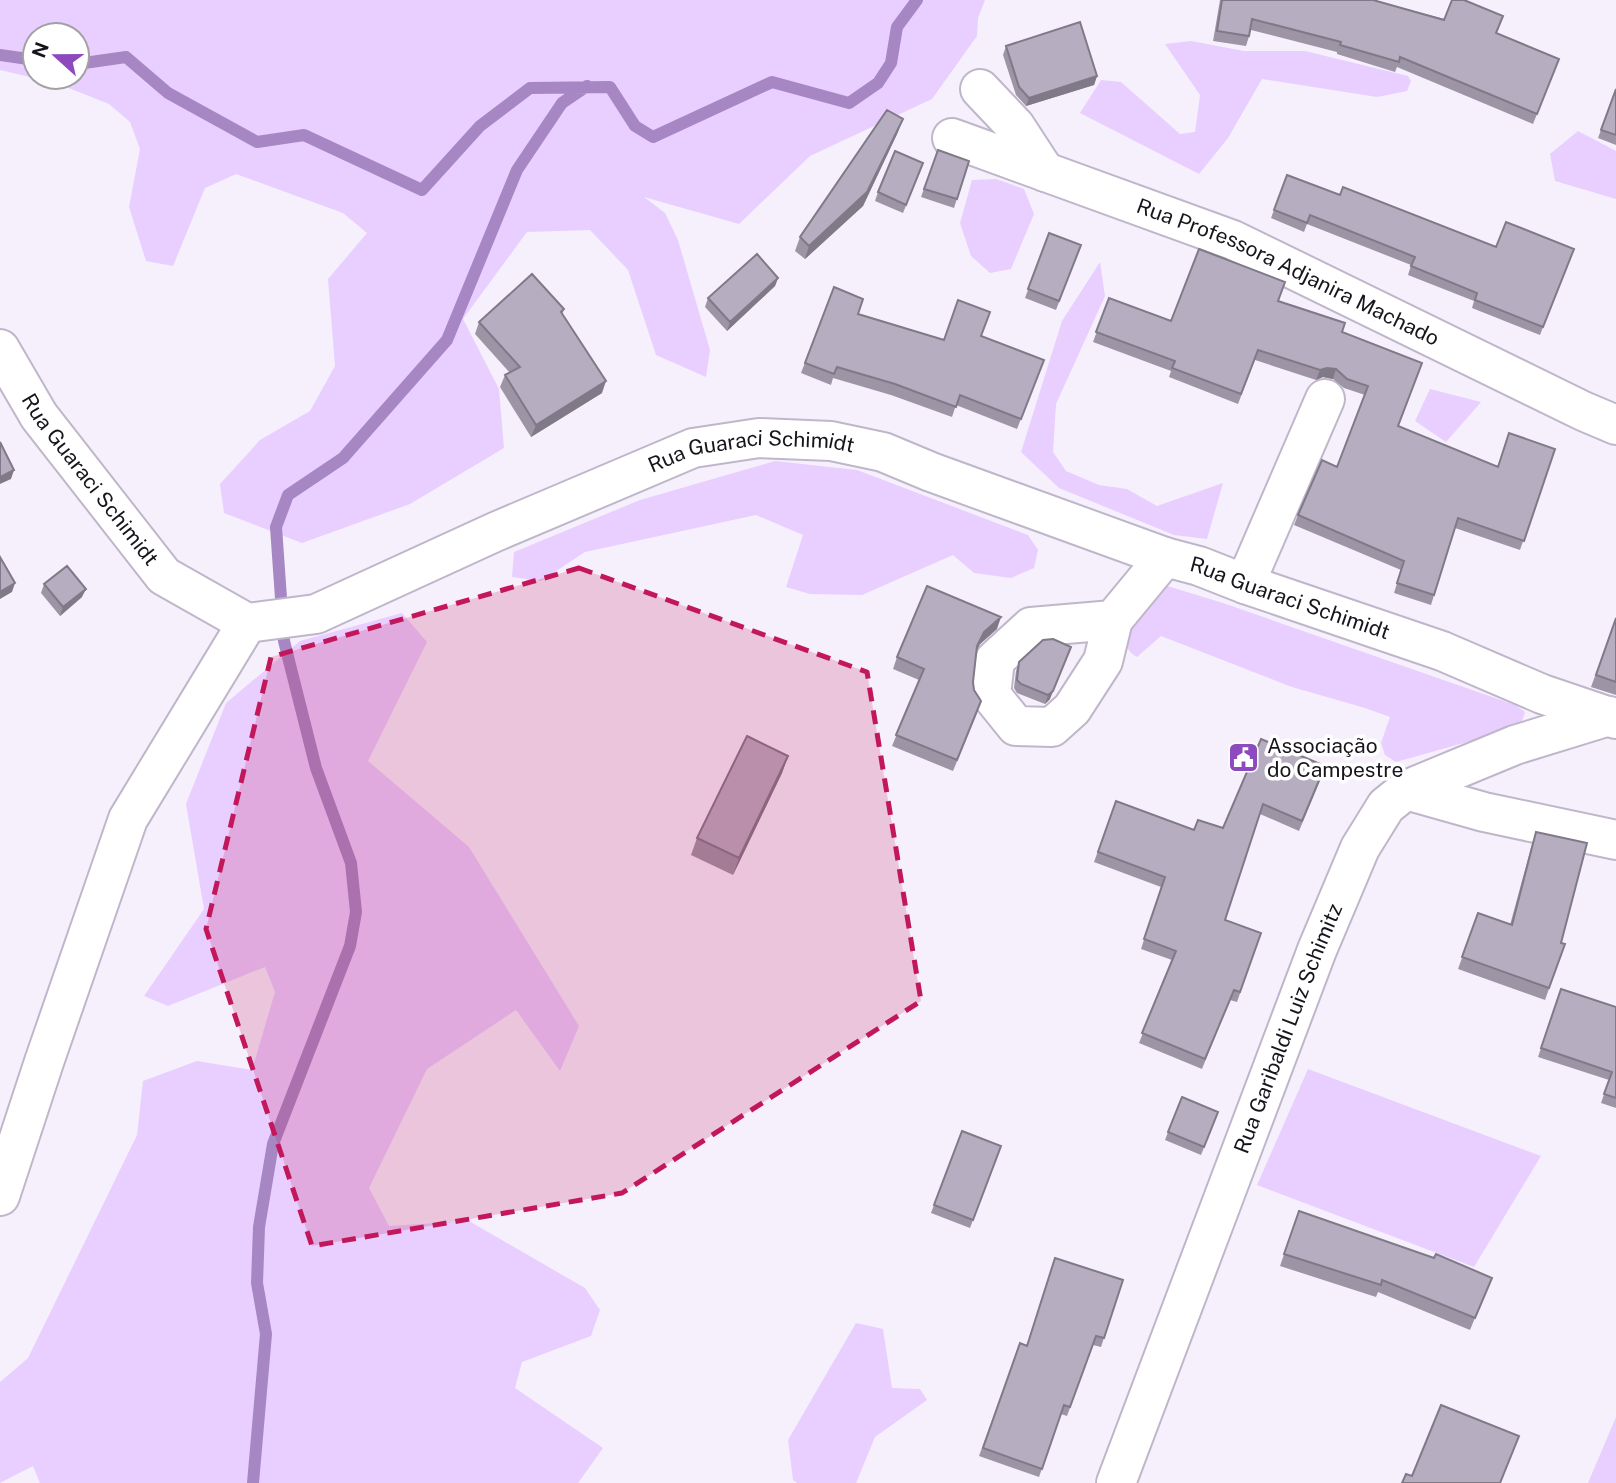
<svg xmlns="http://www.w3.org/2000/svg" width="1616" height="1483" font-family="'Public Sans',sans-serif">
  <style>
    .green { fill: #e8cfff; fill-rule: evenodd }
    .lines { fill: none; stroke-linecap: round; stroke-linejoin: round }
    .stream { stroke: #a686c3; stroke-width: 12 }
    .minor-casing { stroke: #c0b6ca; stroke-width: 42 }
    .minor { stroke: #fff; stroke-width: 38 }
    .wall { fill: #9d95a6 }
    .shaded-wall { fill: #807987 }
    .building { fill: #b7adc1; stroke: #807987; stroke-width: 2 }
    .marked { fill: #c2185b; fill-opacity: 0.2; stroke: #c2185b; stroke-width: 5; stroke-dasharray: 14 9; stroke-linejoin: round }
    .labels { text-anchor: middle; stroke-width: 7; stroke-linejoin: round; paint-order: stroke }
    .street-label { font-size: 21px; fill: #18141b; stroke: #fff }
    .poi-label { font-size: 21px; fill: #18141b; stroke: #fff; text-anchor: start }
  </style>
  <rect width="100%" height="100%" fill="#f6f0fc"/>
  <path class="green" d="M0 0H985L978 18 977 36 932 99 810 156 739 224 644 197 665 213 678 240 710 350 706 377 656 355 628 270 590 230 527 232 463 319 499 389 504 448 410 504 302 543 224 513 220 484 260 440 310 411 335 366 328 279 367 233 343 213 236 174 205 188 173 266 146 261 129 207 140 149 130 122 109 104 56 83 0 70ZM35 35H77V77H35Z
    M1191 41 1244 51H1305L1408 76 1411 81 1407 91 1377 97 1262 79 1228 138 1199 174 1080 113 1101 80 1121 82 1180 134 1195 132 1200 95 1165 44Z
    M1578 131 1616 151V199L1555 181 1550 154Z
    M996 179 1024 189 1034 214 1011 269 990 273 971 256 960 223 972 180Z
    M1100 262 1105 296 1056 404 1053 452 1066 471 1099 485 1127 489 1157 506 1223 483 1207 539 1174 535 1059 488 1021 452 1062 321Z
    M1430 389 1481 402 1446 442 1415 421Z
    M775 461 857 470 1028 535 1038 550 1034 568 1011 578 974 573 953 555 862 595 810 594 786 587 803 535 756 515 585 552 541 581 512 577 514 552 640 500Z
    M1164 585 1223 603 1515 705 1525 712 1521 724 1510 730 1396 762 1385 755 1381 743 1390 717 1365 708 1292 687 1161 636 1137 657C1124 650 1121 636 1129 623 1134 613 1155 594 1164 585Z
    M402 613 427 642 368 761 469 847 579 1026 560 1071 516 1010 427 1069 369 1188 389 1226 469 1221 585 1288 600 1310 591 1336 522 1362 515 1388 603 1448 578 1483H40L33 1466 0 1483V1382L28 1358 137 1135 143 1081 197 1061 252 1070 275 992 265 967 168 1006 144 996 204 909 186 804 226 703 300 641Z
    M1308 1069 1541 1156 1474 1267 1257 1185Z
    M856 1323 883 1329 892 1388 920 1389 927 1400 875 1437 856 1483H797L793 1480 788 1440Z
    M1616 1417V1483H1588Z"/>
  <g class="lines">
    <path class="stream" d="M0 55 35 60
      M77 64 126 57 168 93 257 142 304 135 422 190 480 126 530 88 610 87 635 126 653 137 772 82 849 103 878 83 891 63 897 27 917 0
      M253 1483 266 1334 257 1283 259 1227 273 1144 350 946 356 912 351 863 316 768 284 641 276 527 288 495 343 458 447 340 517 170 562 103 587 86"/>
    <defs>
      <g id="minor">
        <path d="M980 89 1015 126 1045 172"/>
        <path id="s1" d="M952 138 1233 240 1583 411 1616 425"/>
        <path id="s2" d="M0 349 39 416 164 576 247 623 316 614 495 532 693 448 759 438 831 441 883 452 931 472 1165 557 1199 566 1245 584 1442 651 1542 694 1616 719"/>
        <path d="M1245 584 1325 399"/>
        <path d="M1113 620 1031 627 995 660 991 695 1016 726 1052 727 1072 709 1103 661 1113 620 1165 557"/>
        <path d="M1406 790 1484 812 1616 840"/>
        <path d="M0 1196 44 1062 128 819 247 623"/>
        <path id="s3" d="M1116 1483 1317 950 1360 848 1386 806 1406 790 1515 745 1609 716"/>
      </g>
    </defs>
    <use href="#minor" class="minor-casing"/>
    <use href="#minor" class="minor"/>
  </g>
  <path class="wall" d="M1220 0H1373L1497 33 1559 59 1533 124 1397 67 1395 72 1337 54V52L1251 30 1246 46 1213 41Z
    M1006 46 1097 76 1094 85 1026 106 1016 95 1003 55Z
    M1616 89V145L1598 138Z
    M898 132 863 206 805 259 795 251 800 237Z
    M938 150 969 161 954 208 921 197Z
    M923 163 903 213 875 201 878 192Z
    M1287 175 1340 195 1496 247 1574 249 1540 335 1472 308 1474 301 1408 275 1411 265 1307 224 1304 232 1271 218Z
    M1049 233 1081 245 1056 310 1025 298Z
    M778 278 775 286 727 331 705 307 708 298Z
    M834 287 858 314 944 340 981 336 1044 360 1017 429 956 405 952 417 891 395 833 378 831 385 801 373Z
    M1109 298 1171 321 1278 301 1342 332 1398 426 1497 466 1555 449 1520 550 1455 528 1431 605 1394 593 1401 570 1294 525 1298 515 1337 467 1365 395 1344 388 1333 379 1323 377 1316 380 1255 360 1238 404 1169 377 1171 371 1093 342Z
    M564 309 562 315 602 393 531 437 500 387 505 375 510 373 475 334 479 322Z
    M44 584 82 597 60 616 41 593Z
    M1616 618V695L1591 687Z
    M997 629 980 644 977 650 973 682 977 713 953 771 892 746 919 680 893 669 897 657Z
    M1053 639 1050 699 1045 704 1017 693 1014 688 1016 671 1019 662Z
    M1261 739 1322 776 1299 831 1260 814 1225 920 1261 933 1237 1002 1230 1000 1202 1069 1139 1043 1172 960 1141 949 1161 887 1094 862 1116 801 1194 830 1223 828Z
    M788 756 782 773 733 875 691 855 697 838Z
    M1536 832 1561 943 1565 944 1545 1000 1458 969 1478 913 1510 925 1532 844Z
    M1561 989 1616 1007V1108L1601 1103 1609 1080 1538 1057Z
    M1218 1112 1201 1155 1165 1140 1168 1132Z
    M962 1131 1001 1146 970 1228 931 1213Z
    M1299 1211 1487 1289 1470 1330 1378 1292 1376 1297 1280 1266Z
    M1123 1280 1101 1347 1093 1345 1067 1416 1061 1414 1039 1477 979 1456 1020 1343 1026 1346Z"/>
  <path class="shaded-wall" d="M1097 76 1094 85 1026 106 1029 98Z
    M903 119 898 132 863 206 805 259 809 246Z
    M778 278 775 286 727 331 730 322Z
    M1327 368 1336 369 1333 379 1323 377 1316 380 1320 370Z
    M606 381 602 393 531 437 536 425Z
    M14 470 11 479 0 484V477Z
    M15 583 12 592 0 599V592Z
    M86 589 82 597 60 616 63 607Z
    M1001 617 997 629 980 644 973 658 984 632Z
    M1071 647 1050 699 1045 704 1048 695Z
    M788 756 782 773 733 875 739 858Z"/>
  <path class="building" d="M1222 0H1373L1444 20 1452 0H1464L1503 16 1496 33 1559 59 1537 114 1400 57 1399 62 1340 45 1341 42 1252 19 1249 36 1217 31Z
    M1080 22 1097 76 1029 98 1019 87 1006 46Z
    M1616 89V135L1601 130Z
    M887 110 903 119 867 192 809 246 800 237Z
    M938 150 969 161 957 199 924 189Z
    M895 151 923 163 906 205 878 192Z
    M1287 175 1340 195 1343 187 1496 247 1506 222 1574 249 1543 327 1475 300 1477 293 1411 266 1415 257 1310 215 1307 223 1274 210Z
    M1049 233 1081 245 1059 301 1028 289Z
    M1199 249 1285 282 1278 301 1345 323 1342 332 1422 363 1398 426 1498 467 1509 433 1555 449 1524 541 1458 518 1434 595 1397 583 1404 561 1298 515 1322 460 1337 467 1368 386 1347 379 1336 369 1327 368 1320 370 1258 350 1241 394 1172 368 1175 361 1096 332 1109 298 1171 321Z
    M757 254 778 278 730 322 708 298Z
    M532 274 564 309 561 312 606 381 536 425 505 375 520 367 479 322Z
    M834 287 863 299 858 314 944 340 958 300 990 312 981 336 1044 360 1021 419 960 395 956 407 895 384 837 367 834 374 805 363Z
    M0 442 14 470 0 477Z
    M0 557 15 583 0 592Z
    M67 566 86 589 63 607 44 584Z
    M927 586 1001 617 984 632 977 646 973 682 974 690 981 701 957 760 896 735 924 669 897 657Z
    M1616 618V682L1596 675Z
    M1053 639 1071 647 1053 691 1048 695 1021 684 1017 680 1019 662 1043 640Z
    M747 736 788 756 739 858 697 838Z
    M1261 739 1325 766 1302 821 1263 804 1225 920 1261 933 1240 992 1234 990 1205 1059 1142 1033 1176 951 1144 939 1165 877 1098 852 1116 801 1194 830 1198 820 1223 828Z
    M1536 832 1587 843 1561 943 1565 944 1549 988 1462 957 1478 913 1512 925Z
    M1561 989 1616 1007V1098L1604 1094 1612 1072 1541 1048Z
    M1182 1097 1218 1112 1204 1147 1168 1132Z
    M962 1131 1001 1146 973 1220 934 1205Z
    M1299 1211 1434 1258 1436 1254 1492 1278 1475 1318 1382 1280 1381 1285 1284 1254Z
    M1055 1258 1123 1280 1104 1338 1096 1336 1070 1407 1064 1405 1042 1469 983 1448 1020 1343 1027 1346Z
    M1441 1405 1519 1436 1500 1483H1402L1406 1474 1412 1476Z"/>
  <path class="marked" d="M579 568 867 672 921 1001 622 1193 312 1246 206 929 271 657Z"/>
  <defs>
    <symbol id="civic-square" viewBox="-11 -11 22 22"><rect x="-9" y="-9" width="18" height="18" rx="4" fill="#8d4abe" stroke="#fff"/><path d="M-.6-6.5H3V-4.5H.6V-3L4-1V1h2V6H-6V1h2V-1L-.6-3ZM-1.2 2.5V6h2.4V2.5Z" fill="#fff"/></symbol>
  </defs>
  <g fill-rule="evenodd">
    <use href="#civic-square" x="1226" y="740" width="35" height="35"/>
  </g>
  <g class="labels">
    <g class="street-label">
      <text dy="7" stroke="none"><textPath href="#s1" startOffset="362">Rua Professora Adjanira Machado</textPath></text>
      <text dy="7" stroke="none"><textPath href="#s2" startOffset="915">Rua Guaraci Schimidt</textPath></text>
      <text dy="7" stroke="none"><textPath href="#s2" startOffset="159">Rua Guaraci Schimidt</textPath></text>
      <text dy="7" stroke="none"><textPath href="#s2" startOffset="1482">Rua Guaraci Schimidt</textPath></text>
      <text dy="7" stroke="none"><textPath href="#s3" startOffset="486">Rua Garibaldi Luiz Schimitz</textPath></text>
    </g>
    <g class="poi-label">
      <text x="1267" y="753">Associação<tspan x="1267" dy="24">do Campestre</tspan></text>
    </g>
  </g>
  <g transform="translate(56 56) rotate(291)"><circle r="33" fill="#ffffff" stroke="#a3a1a4" stroke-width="2"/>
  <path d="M0-5L12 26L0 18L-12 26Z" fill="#8d4abe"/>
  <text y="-10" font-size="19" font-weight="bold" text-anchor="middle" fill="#18141b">N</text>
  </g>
</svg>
